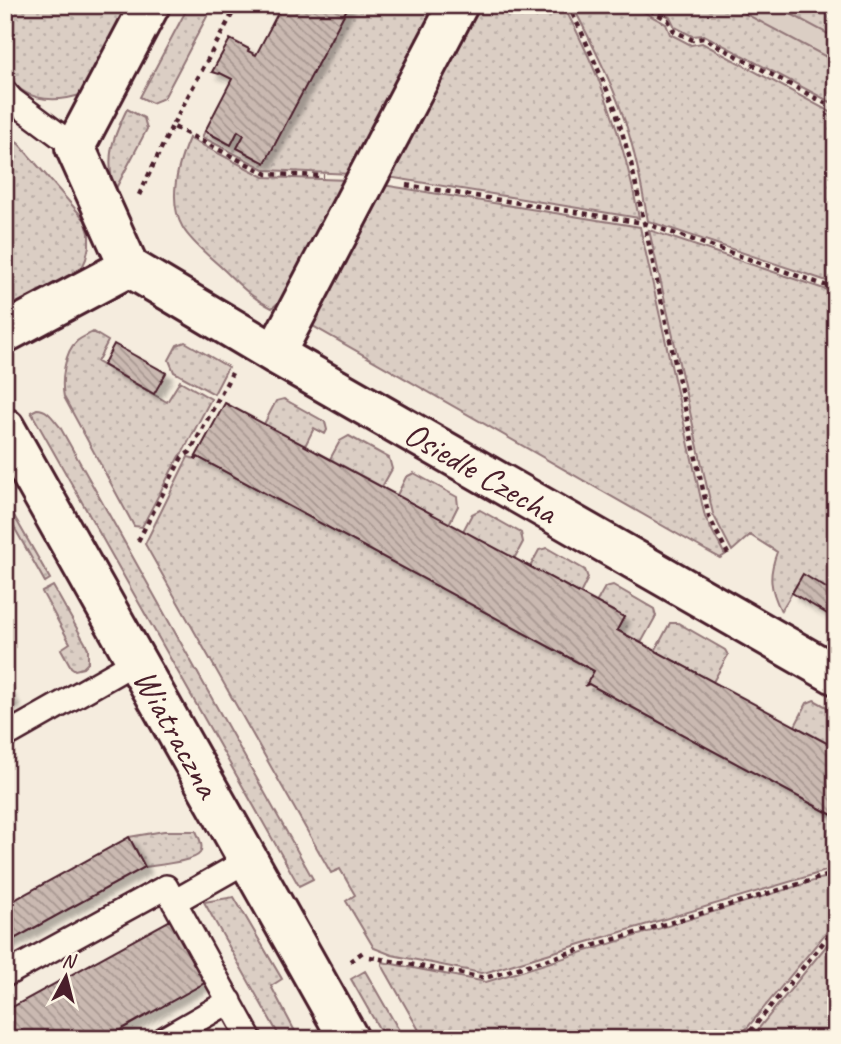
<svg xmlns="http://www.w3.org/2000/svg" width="841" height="1044" font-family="Caveat,sans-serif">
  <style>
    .grass { fill: url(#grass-dots); stroke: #927678; stroke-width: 2 }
    .pitch { fill: #dbcec4; stroke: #927678; stroke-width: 2 }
    .building { fill: url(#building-back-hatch); stroke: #4a1f2b; stroke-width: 2; filter: url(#shadow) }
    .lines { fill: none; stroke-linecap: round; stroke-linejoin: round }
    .service-casing { stroke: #4a1f2b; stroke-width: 28 }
    .minor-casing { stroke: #4a1f2b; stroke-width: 44 }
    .path { stroke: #4a1f2b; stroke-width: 4.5; stroke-dasharray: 5 5; stroke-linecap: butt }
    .service { stroke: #fcf5e5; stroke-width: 23 }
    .minor { stroke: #fcf5e5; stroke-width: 38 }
    .labels { text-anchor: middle; stroke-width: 5; stroke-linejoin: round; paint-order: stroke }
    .street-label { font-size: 35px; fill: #4a1f2b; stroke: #fcf5e5 }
  </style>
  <defs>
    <pattern id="grass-dots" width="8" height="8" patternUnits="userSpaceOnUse" patternTransform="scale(1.75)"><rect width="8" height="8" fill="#dbcec4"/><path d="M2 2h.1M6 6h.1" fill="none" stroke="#bdb0a9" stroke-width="1.8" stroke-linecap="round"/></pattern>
    <pattern id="building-back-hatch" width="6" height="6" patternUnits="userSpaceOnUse" patternTransform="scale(1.75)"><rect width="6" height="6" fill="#cab9b1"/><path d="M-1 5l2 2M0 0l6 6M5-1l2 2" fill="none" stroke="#a69690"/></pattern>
    <filter id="shadow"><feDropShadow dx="6" dy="6" stdDeviation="2" flood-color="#0004"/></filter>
  </defs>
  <rect width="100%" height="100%" fill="#f5ecde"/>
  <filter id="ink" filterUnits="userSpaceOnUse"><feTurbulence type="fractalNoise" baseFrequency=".0143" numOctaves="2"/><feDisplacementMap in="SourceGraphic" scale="14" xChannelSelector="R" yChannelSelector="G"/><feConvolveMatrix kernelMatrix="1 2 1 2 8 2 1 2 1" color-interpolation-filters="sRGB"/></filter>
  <g filter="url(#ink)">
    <path class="grass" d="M7 5H130L83 94C53 104 16 102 6 66 3 55 5 24 5 11Z
      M189 5H213L164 98 152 103 140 97Z
      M349 5H442L351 174 266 170 202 137 205 131 231 145 238 131 244 135 237 148Z
      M473 5H563C601 75 624 140 639 218L382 176Z
      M572 5H631L666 24 670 34 691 45 702 43 836 115V284L648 221C641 184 634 145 621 110 608 74 590 39 572 5Z
      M648 5H836V105L704 35 692 36 675 27 670 17Z
      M127 109 144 118 147 129 114 192C106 155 111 142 127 109Z
      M5 128 85 220 89 233V246L86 259 80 272 18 308 5 290Z
      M189 138 264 177 348 180 283 299 272 308C251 298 238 283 221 267 208 255 192 243 183 228 167 201 178 164 189 138Z
      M377 184 640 227 705 517 725 555 720 558 707 551 306 322Z
      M649 230 836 293V594L803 575 781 611C770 589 768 576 777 552L750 535 732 551 713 514Z
      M93 332 108 341 97 362 167 402 180 381 211 399 183 452 179 456 142 527 134 526 64 397C61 381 64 352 77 341 82 337 88 335 93 332Z
      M185 342 228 367 214 394 174 372 169 360 177 345Z
      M284 399 325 422 327 430 325 434 314 428 305 446 264 424 276 401Z
      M37 409C48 409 53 419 60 427L313 879 299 886 31 412Z
      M349 436 389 458 392 469 382 487 330 459 340 441Z
      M188 457 197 459 198 457 594 671 587 685 589 684 836 817V868L487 972 481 973 392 955 374 948 346 901 355 895 340 869 331 873 145 544Z
      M414 473 457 497 458 506 449 524 397 495 406 477Z
      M5 500 50 579 45 582 5 511Z
      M480 510 521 533 523 542 514 559 463 531 472 514Z
      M547 548 585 570 588 578 580 594 530 567 539 550Z
      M613 585 654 609 656 616 641 643 617 630 624 617 596 603 605 587Z
      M53 586 88 648V663L83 668 75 670 71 667 61 649 70 643 42 592Z
      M670 623H678L725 650 728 655 713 682 655 651Z
      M814 700 836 712V748L795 726 807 703Z
      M164 831H196C199 838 204 846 200 853 194 862 157 865 145 867L129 837Z
      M836 874V921L738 1039H424L382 965V962L486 982Z
      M234 897 282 979 271 986 299 1039H281L204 902Z
      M836 934V1039H750Z
      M365 971 404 1039H385L351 979Z"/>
    <path class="pitch" d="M729 5H774L836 38V62Z"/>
    <path class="building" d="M264 5H349L265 163 237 148 244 135 238 131 231 145 205 131 232 79 220 73 219 74 212 72 230 39 249 49 248 51 256 55 279 11 272 7 271 9Z
      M114 344 166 373 154 394 103 365Z
      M225 403 624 617 617 630 836 748V817L589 684 586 685 594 671 198 457 197 459 195 458Z
      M803 574 836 594V619L792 593Z
      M5 685 14 701 5 706Z
      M129 837 145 867 5 944V905Z
      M174 918 208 981 104 1039H5V1011Z"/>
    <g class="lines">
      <defs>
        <path id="service" d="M5 92 12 100 75 147
          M5 736 137 661
          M174 902 248 860
          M5 975 166 887 250 1039
          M164 1039 230 1001"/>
        <path id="minor" d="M129 267 75 147 150 5
          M5 333 129 267 275 354 836 675
          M275 354 458 5
          M5 428 349 1039"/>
      </defs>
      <use href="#service" class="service-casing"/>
      <use href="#minor" class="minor-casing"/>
      <path class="path" d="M213 5 231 15
        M237 5 172 126 267 174 324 176
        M568 5 582 33 615 108 631 163 709 517 728 554
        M641 5 668 20 674 31 693 40 703 38 836 109
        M406 185 644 223 836 289
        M139 195 172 126
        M138 541 182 457 190 452 232 373
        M370 957 485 978 836 873
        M350 961 366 950
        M744 1039 836 927"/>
      <use href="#service" class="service"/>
      <use href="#minor" class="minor"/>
    </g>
  </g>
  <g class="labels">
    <g class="street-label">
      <text transform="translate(481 472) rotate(30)" y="12">Osiedle Czecha</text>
      <text transform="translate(177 733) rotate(61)" y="12">Wiatraczna</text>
    </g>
  </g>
  <rect width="841" height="1044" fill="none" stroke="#fcf5e5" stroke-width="28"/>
  <rect x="14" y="14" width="813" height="1016" fill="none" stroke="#4a1f2b" stroke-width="2.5" filter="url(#ink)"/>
  <g transform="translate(66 977) rotate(7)" stroke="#fcf5e5" stroke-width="5" paint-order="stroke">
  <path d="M0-5L12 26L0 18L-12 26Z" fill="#4a1f2b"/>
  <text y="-10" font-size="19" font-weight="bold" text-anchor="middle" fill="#4a1f2b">N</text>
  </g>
</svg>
